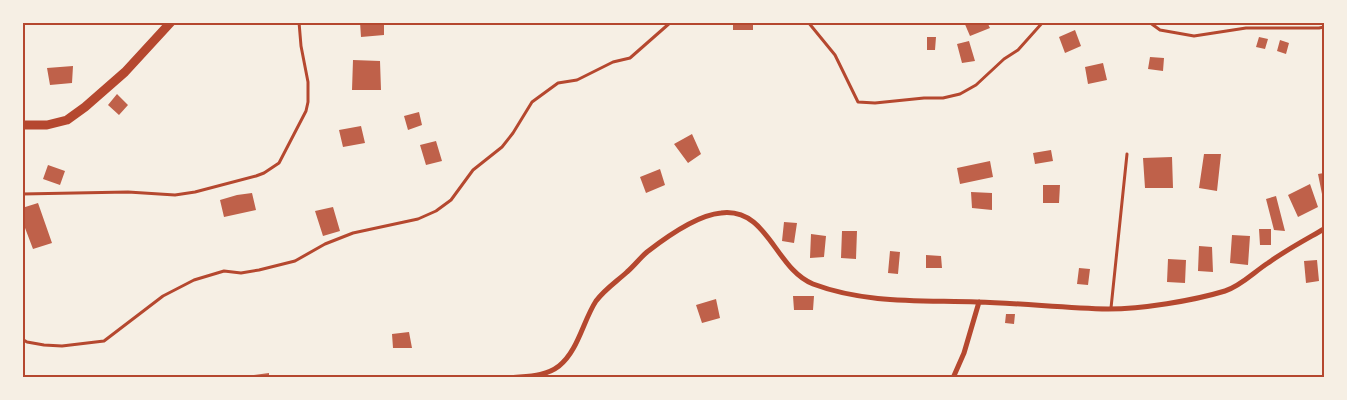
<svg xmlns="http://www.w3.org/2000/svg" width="1347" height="400" font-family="Karla,sans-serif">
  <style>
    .building { fill: #bf614a }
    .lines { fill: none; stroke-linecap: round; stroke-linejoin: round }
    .service { stroke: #b5482f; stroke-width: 3 }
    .minor { stroke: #b5482f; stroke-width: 5 }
    .secondary { stroke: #b5482f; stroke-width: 9 }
    .neatline { fill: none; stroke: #b5482f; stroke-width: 2 }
  </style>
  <rect width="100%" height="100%" fill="#f6efe4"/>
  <path class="building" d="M360 22H384V35L361 37Z
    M733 22H753V30H733Z
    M964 22H987L990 28 970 36Z
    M1075 30 1081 46 1065 53 1059 37Z
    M927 37H936L935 50H927Z
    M1259 37 1268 39 1265 49 1256 47Z
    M1280 40 1289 43 1286 54 1277 51Z
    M969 41 975 61 962 63 957 44Z
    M1150 57 1164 58 1163 71 1148 69Z
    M353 60 380 61 381 90H352Z
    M1103 63 1107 80 1088 84 1085 67Z
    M73 66 72 83 50 85 47 68Z
    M117 94 128 105 119 115 108 105Z
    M419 112 422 125 408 130 404 116Z
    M361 126 365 143 343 147 339 130Z
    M692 134 701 154 688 163 674 144Z
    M436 141 442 161 426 165 420 145Z
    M1051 150 1053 161 1035 164 1033 153Z
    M1204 154H1221L1217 191 1199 188Z
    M1172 157 1173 188H1145L1143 158Z
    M990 161 993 177 960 184 957 168Z
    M48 165 65 171 60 185 43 179Z
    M660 169 665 185 646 193 640 177Z
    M1324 173V204L1318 174Z
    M1310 184 1318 207 1298 217 1288 195Z
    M1043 185H1060L1059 203H1043Z
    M971 192 992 193V210L972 208Z
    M252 193 256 210 224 217 220 200 237 195Z
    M1276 196 1285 231 1274 230 1266 199Z
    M38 203 52 243 33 249 22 220V208Z
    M333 207 340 231 323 236 315 211Z
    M784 222 797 223 794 243 782 241Z
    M1259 229H1271V245H1260Z
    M842 231H857L856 259 841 258Z
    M811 234 826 236 824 257 810 258Z
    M1232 235 1250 236 1248 265 1230 263Z
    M1199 246 1212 247 1213 272 1198 271Z
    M890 251 900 252 898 274 888 273Z
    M926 255 941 256 942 268H926Z
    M1168 259 1186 260 1185 283 1167 282Z
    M1317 260 1319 281 1306 283 1304 261Z
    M1079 268 1090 269 1088 285 1077 284Z
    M793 296H814L813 310H794Z
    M716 299 720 318 702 323 696 305Z
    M1006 314H1015L1014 324 1005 323Z
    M409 332 412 348H393L392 334Z
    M269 373V378H245V376Z"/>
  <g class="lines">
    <path class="service" d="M808 22 835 55 858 102 875 103 924 98H943L960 94 976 85 1004 59 1018 50 1043 22
      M1149 22 1160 30 1194 36 1246 28H1319L1324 27
      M22 194 128 192 175 195 195 192 256 176 264 173 279 163 306 111 308 102V82L301 46 299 22
      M1111 308 1127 154
      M22 339 27 342 44 345 62 346 104 341 163 296 194 280 224 271 241 273 259 270 295 261 325 244 353 233 418 219 436 211 451 200 473 170 502 147 513 133 532 102 558 83 577 80 613 62 630 58 671 22"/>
    <path class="minor" d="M509 378C526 376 545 377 559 366 578 351 583 321 596 301 605 289 616 282 627 272 634 266 640 258 647 252 665 238 698 215 721 213 768 207 775 269 813 284 866 304 922 300 977 302 1020 303 1064 308 1108 309 1142 309 1192 301 1225 291 1241 286 1254 272 1268 263 1286 250 1305 240 1324 229
      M953 378 964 353 979 302"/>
    <path class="secondary" d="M22 125H47L67 120 85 107 125 72 171 22"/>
  </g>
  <rect width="1347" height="400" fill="none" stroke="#f6efe4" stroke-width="48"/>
  <rect x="24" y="24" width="1299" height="352" class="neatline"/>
</svg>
